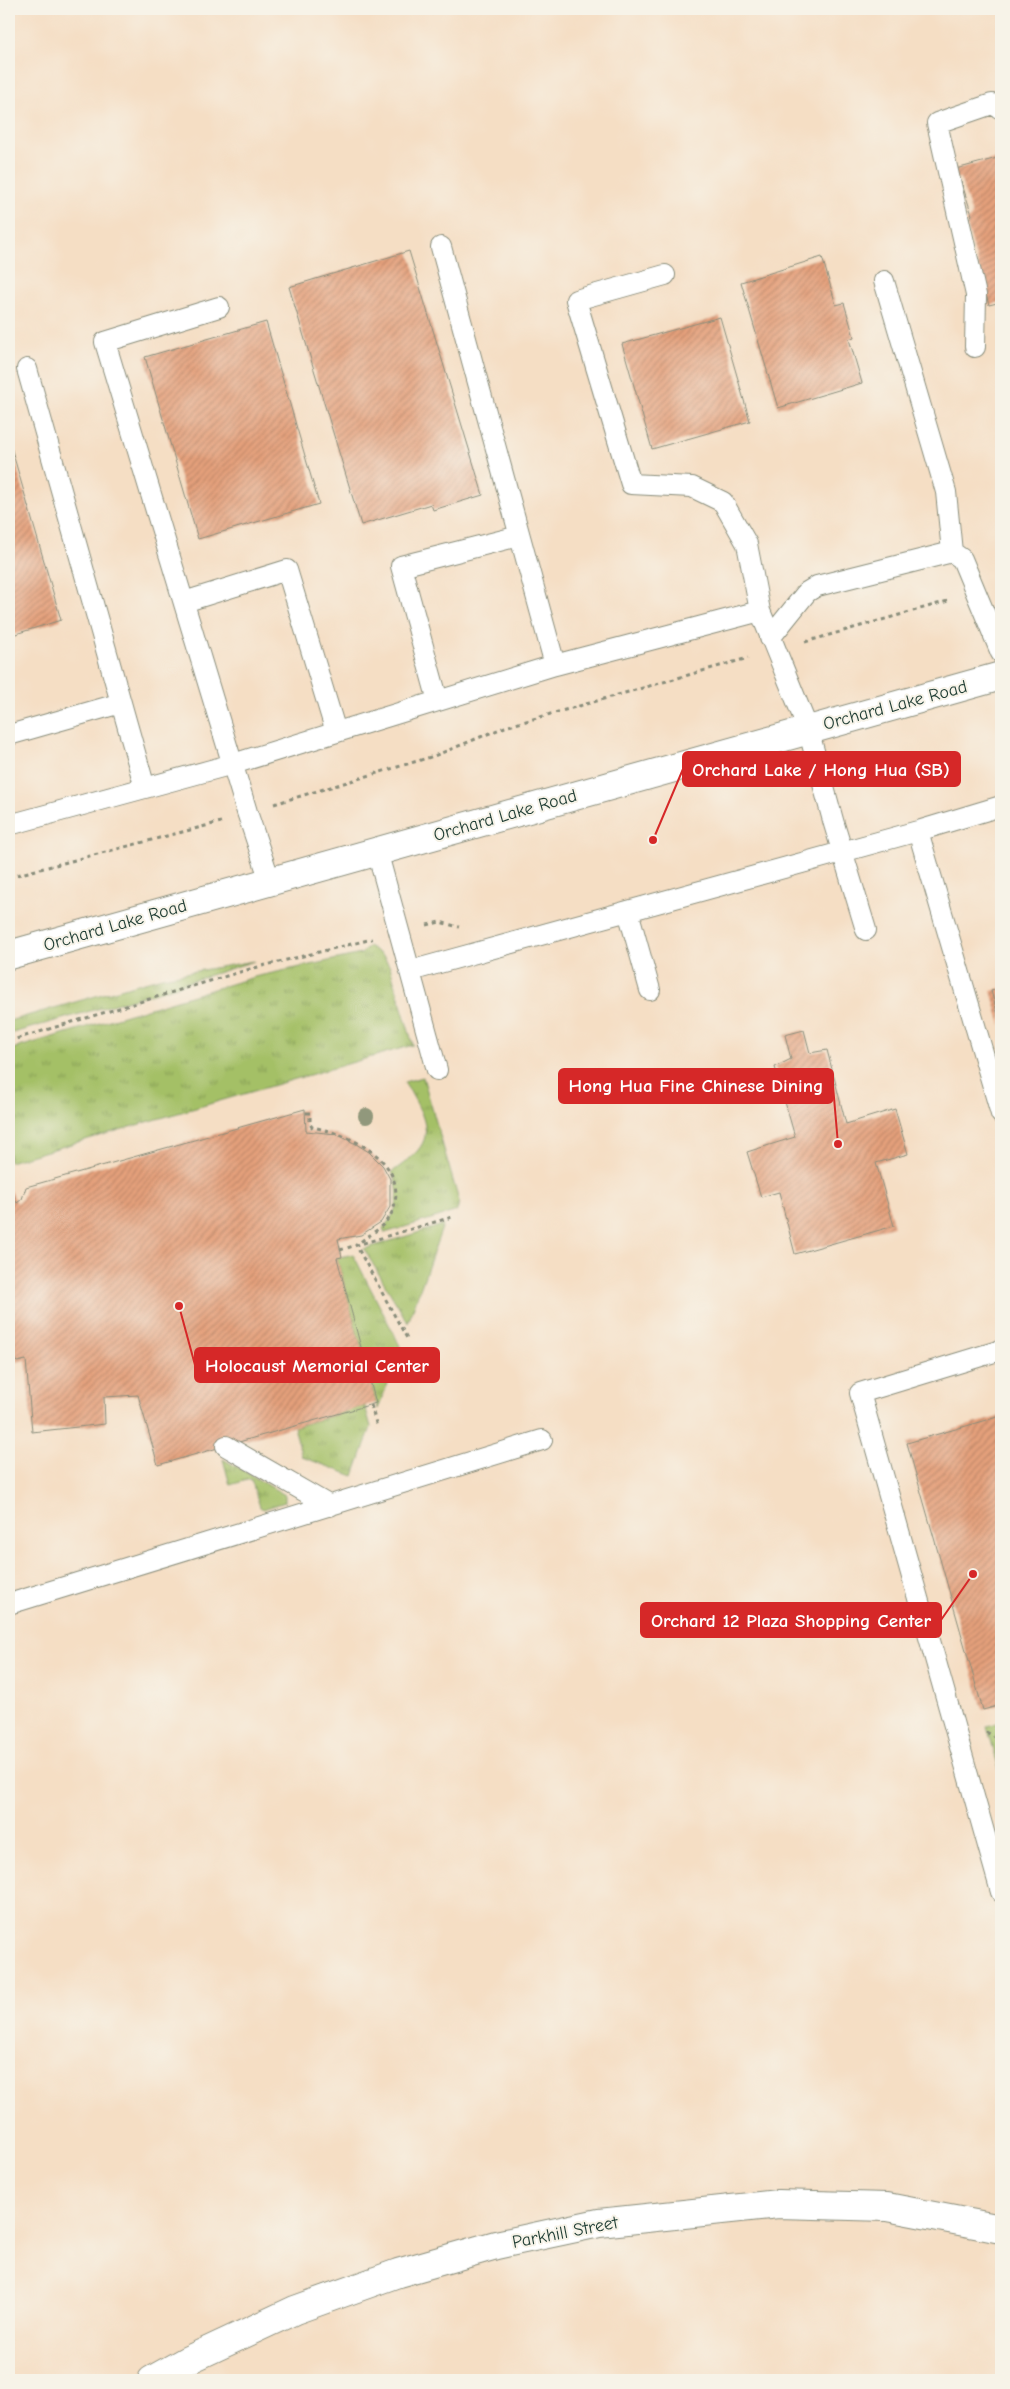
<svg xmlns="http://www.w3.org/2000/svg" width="1010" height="2389" font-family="'Comic Neue',sans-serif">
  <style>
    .grass { fill: url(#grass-tufts); stroke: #627e4d }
    .park { fill: #a4c066; stroke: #627e4d }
    .building { fill: url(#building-hatch) }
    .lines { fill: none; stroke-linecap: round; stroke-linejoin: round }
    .lane-casing { stroke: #8a8e7c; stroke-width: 22 }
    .street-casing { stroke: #8a8e7c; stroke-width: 30 }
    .secondary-casing { stroke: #8a8e7c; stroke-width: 30 }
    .path { stroke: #8a8e7c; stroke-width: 3; stroke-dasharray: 4 4; stroke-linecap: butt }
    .lane { stroke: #fff; stroke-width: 20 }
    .street { stroke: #fff; stroke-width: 28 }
    .secondary { stroke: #fff; stroke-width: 28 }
    .tree { fill: #91987b }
    .labels { text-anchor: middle; stroke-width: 4; stroke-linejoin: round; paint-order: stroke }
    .street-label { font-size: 18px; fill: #1f3d34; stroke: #f7f3e8 }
    .leader { fill: none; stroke: #d62828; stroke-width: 2 }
    .callout-dot { fill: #d62828; stroke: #f7f3e8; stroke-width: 2 }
    .callout { fill: #d62828; stroke: #d62828; stroke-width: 2 }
    .callout-label { font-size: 19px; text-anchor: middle; font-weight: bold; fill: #fff }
  </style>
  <defs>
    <pattern id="grass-tufts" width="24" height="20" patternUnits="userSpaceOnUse" patternTransform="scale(1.25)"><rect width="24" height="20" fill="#a4c066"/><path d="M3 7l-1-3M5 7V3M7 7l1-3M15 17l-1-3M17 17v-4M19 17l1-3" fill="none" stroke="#859d55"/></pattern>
    <pattern id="building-hatch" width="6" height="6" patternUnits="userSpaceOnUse" patternTransform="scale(1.25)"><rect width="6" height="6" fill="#e5a07b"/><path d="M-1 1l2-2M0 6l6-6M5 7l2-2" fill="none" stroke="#b98466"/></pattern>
  </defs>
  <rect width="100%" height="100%" fill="#f7f3e8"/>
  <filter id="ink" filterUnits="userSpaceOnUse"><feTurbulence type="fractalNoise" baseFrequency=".02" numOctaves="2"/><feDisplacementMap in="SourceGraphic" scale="10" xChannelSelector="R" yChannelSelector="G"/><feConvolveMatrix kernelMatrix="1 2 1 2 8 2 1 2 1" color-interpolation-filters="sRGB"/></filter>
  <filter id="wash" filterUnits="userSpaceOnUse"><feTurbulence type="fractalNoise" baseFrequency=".0096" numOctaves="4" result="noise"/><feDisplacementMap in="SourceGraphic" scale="20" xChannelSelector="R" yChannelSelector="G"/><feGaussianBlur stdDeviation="1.12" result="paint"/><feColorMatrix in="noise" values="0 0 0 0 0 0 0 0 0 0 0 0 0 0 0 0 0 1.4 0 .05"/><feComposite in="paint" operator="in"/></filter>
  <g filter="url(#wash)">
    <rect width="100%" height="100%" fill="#f5dec4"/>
    <path class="grass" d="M369 946 384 957 390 967 413 1045 9 1162V1050L254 977 361 954Z
      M254 961 161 991 9 1034V1021L162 977Z
      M423 1077 457 1194 459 1202 457 1211 385 1233 383 1228C398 1212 402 1193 392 1172 427 1147 436 1136 412 1095 410 1090 406 1087 404 1082Z
      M443 1225 408 1323 364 1249Z
      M353 1254 400 1346 378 1409 337 1258Z
      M365 1406 371 1427 354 1476 302 1457 294 1427Z
      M223 1459 285 1495V1502L263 1509 260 1507 251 1479 230 1485Z"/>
    <path class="park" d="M1001 1722V1776L987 1726Z"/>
    <g id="blocks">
      <path class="building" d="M1001 157V302L989 305 966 222 972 215 960 178 955 179 952 170Z
        M409 251 483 495 433 510 431 504 361 525 289 287Z
        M822 257 836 305 844 303 854 337 849 339 862 383 778 408 741 282Z
        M720 317 750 421 652 449 622 344Z
        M266 322 319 504 198 539 145 357Z
        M9 440 61 620 9 636Z
        M1001 988V1025L991 991Z
        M804 1030 810 1053 827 1050 846 1124 895 1109 908 1154 876 1163 894 1226 795 1254 779 1192 761 1197 747 1152 795 1137 775 1067 791 1059 785 1035Z
        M305 1109 306 1131 336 1134 356 1144 369 1152 383 1166 390 1179V1207L381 1222 361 1235 338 1239 342 1257 337 1258 376 1403 158 1465 138 1395 104 1397 105 1424 32 1432 26 1360 17 1362 9 1354V1192L11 1191 17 1203 22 1199 26 1187Z
        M1001 1416V1705L983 1710 907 1443Z"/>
    </g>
  </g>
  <g filter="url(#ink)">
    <use href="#blocks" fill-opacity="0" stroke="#8a8e7c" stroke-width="1"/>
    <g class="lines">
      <defs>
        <path id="lane" d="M441 247 555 665 760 611 808 729 834 824 866 930
          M665 275 576 300 631 484 692 487 723 502 747 544 760 611
          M884 281 946 492 952 552
          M219 307 105 342 247 812 270 881
          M975 347 976 295 937 123 992 104 1001 109
          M27 369 145 788
          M184 602 287 570 336 732
          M770 638 807 592 817 586 952 552 962 559 1001 653
          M438 701 401 566 519 536
          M9 735 121 703
          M9 825 233 764 555 665
          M918 831 1001 1114
          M377 851 437 1070
          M628 911 650 990
          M410 971 918 831 1001 806
          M1001 1350 860 1393 1001 1892
          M226 1446 330 1506
          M9 1604 542 1440"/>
        <path id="street" d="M152 2380 186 2361 295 2310 398 2273 496 2245 599 2223 778 2204 887 2207 1001 2229"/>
        <path id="secondary" d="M9 955 1001 676"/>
      </defs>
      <use href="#lane" class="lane-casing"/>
      <use href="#street" class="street-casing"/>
      <use href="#secondary" class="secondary-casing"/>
      <path class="path" d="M805 642 948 601
        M274 804 434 756 505 727 748 658
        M9 877 221 822
        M427 925 440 922 459 927
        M9 1041 250 969 372 939
        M306 1113H310V1124L312 1127C349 1134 407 1159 394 1207 389 1225 369 1235 356 1245L408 1340
        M340 1250 452 1217
        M371 1405 377 1427
        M986 1732 1001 1740"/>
      <use href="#lane" class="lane"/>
      <use href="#street" class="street"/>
      <use href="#secondary" class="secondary"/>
    </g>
    <circle class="tree" cx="366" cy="1116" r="8"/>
  </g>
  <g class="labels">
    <g class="street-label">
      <text transform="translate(895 705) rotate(-15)" y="6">Orchard Lake Road</text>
      <text transform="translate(505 815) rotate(-16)" y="6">Orchard Lake Road</text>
      <text transform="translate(115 925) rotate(-16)" y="6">Orchard Lake Road</text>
      <text transform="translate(565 2232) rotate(-11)" y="6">Parkhill Street</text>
    </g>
  </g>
  <path class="leader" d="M653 840L683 769M838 1144L833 1086M179 1306L195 1365M973 1574L941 1620"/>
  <g class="callout-dot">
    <circle cx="653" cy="840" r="5"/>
    <circle cx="838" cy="1144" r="5"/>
    <circle cx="179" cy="1306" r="5"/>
    <circle cx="973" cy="1574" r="5"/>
  </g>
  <g class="callout">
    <rect x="683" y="752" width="277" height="34" rx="5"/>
    <rect x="559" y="1069" width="274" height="34" rx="5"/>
    <rect x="195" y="1348" width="244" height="34" rx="5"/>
    <rect x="641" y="1603" width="300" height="34" rx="5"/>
  </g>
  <g class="callout-label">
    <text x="821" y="776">Orchard Lake / Hong Hua (SB)</text>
    <text x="696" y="1092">Hong Hua Fine Chinese Dining</text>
    <text x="317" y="1372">Holocaust Memorial Center</text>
    <text x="791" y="1627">Orchard 12 Plaza Shopping Center</text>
  </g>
  <rect width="1010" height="2389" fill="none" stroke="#f7f3e8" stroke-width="30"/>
</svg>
